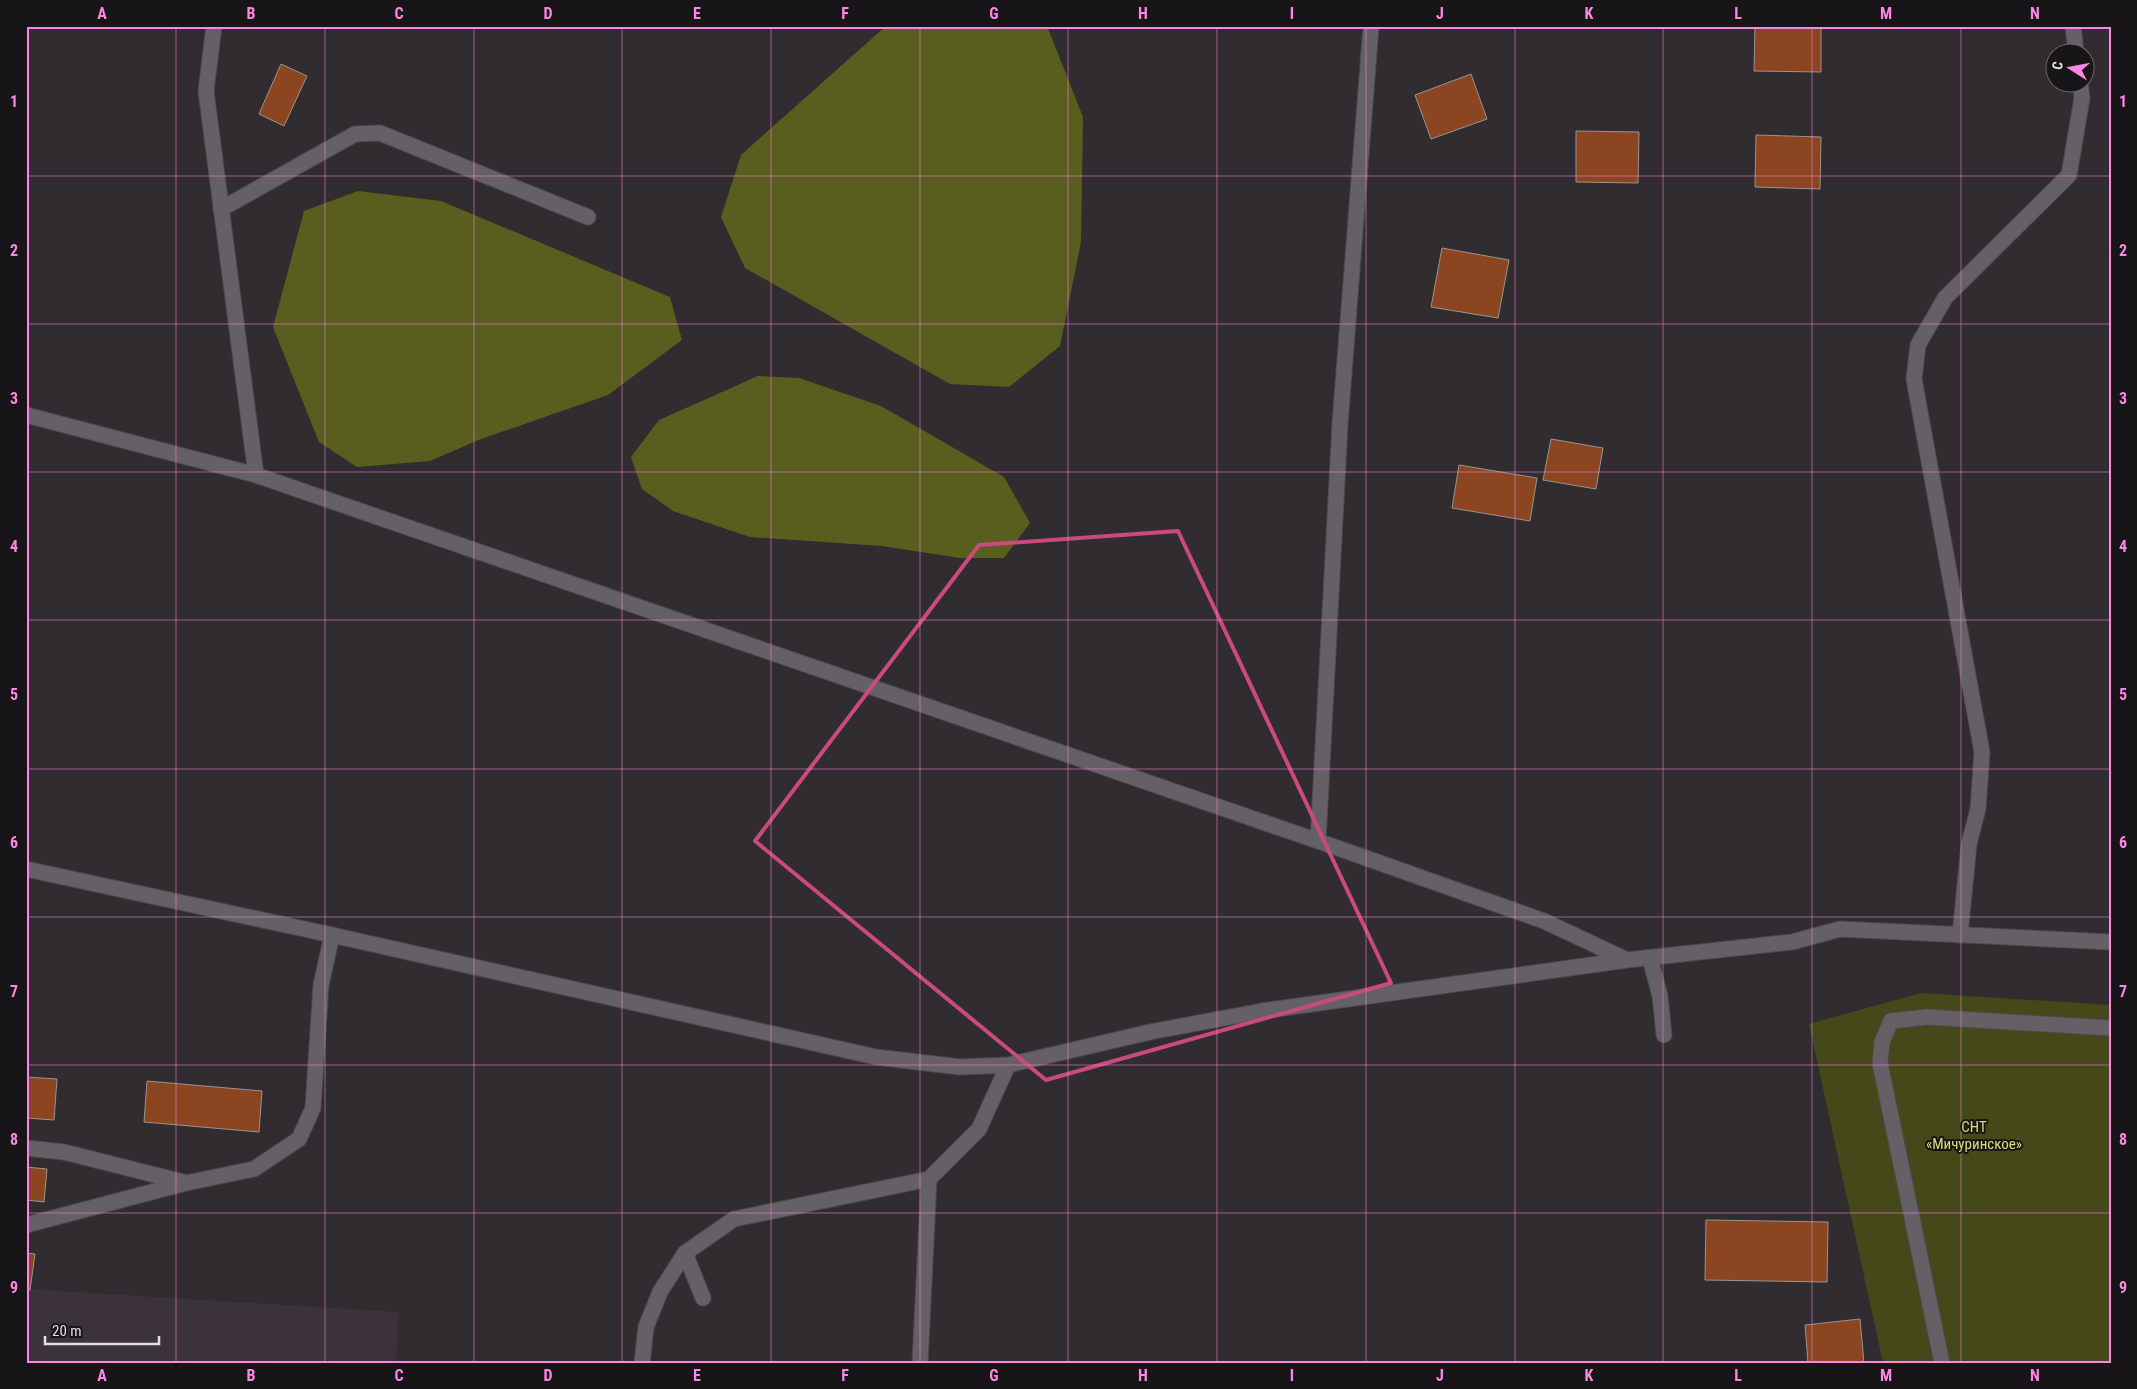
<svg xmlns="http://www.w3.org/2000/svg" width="2137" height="1389" font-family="'Roboto Condensed',sans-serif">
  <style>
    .built { fill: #3c323b }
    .green { fill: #45491a }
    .forest { fill: #595e1e }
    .building { fill: #8b4621; stroke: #9b9491 }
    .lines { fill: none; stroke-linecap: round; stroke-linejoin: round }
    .lane-casing { stroke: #4d4a4d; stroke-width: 17 }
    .street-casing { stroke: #4d4a4d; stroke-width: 17 }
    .lane { stroke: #656065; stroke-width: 15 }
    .street { stroke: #656065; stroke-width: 15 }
    .marked { fill: none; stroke: #ca4a7d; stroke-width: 4; stroke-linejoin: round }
    .grid { fill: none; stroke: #fc86e3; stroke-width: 1; stroke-opacity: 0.55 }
    .labels { text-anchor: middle; stroke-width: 4; stroke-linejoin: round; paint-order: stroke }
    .park-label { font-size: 15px; fill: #d6e070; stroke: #171517 }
    .neatline { fill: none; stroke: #fc86e3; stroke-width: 2 }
    .grid-label { font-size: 16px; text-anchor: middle; font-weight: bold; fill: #fc86e3 }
  </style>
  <rect width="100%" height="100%" fill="#312c30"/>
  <path class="built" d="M26 1289 399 1312 396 1363H26Z"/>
  <path class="green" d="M1921 993 2111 1005V1363H1883L1809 1024Z"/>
  <path class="forest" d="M886 26H1047L1083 117 1081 242 1060 346 1009 387 950 384 745 268 721 217 741 155Z
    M358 191 441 201 670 297 682 340 608 395 481 439 430 461 357 467 319 442 273 327 304 211Z
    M758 376 799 378 881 406 1004 477 1030 523 1004 558H960L882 546 750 537 673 511 642 489 631 457 659 420Z"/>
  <path class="building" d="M1755 26H1821V72L1754 71Z
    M281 64 307 76 284 126 259 114Z
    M1471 74 1487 119 1431 139 1415 95Z
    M1576 131 1639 132 1638 183 1576 182Z
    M1756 135 1821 137 1820 189 1755 187Z
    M1442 248 1509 260 1498 318 1431 307Z
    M1551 439 1603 448 1596 489 1543 480Z
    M1459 465 1537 478 1530 521 1452 508Z
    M26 1077 57 1079 54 1120 26 1118Z
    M147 1081 262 1091 259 1132 144 1122Z
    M26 1167 47 1169 44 1202 26 1200Z
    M1706 1220 1828 1222 1827 1282 1705 1280Z
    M26 1253 35 1254 30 1290 26 1289Z
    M1860 1319 1864 1363H1808L1805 1325Z"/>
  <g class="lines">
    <defs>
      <path id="lane" d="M2073 26 2076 52
        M221 209 355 134 380 133 588 217
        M26 415 256 475
        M1960 935 1969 844 1978 809 1982 752 1914 379 1918 345 1945 298 2069 175 2082 98 2080 82
        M1650 958 1660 996 1664 1035
        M26 1148 64 1152 183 1182
        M26 1225 186 1183 254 1169 299 1139 313 1108 321 985 332 935
        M685 1253 703 1298
        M1942 1363 1880 1063 1882 1042 1891 1021 1927 1017 2111 1028"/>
      <path id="street" d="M214 26 206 91 256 475 1318 841 1544 921 1627 960
        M1318 841 1340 424 1371 26
        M26 869 332 935 876 1057 960 1067 1008 1065 1150 1032 1262 1011 1627 960 1792 942 1840 929 2111 942
        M642 1363 646 1327 660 1292 685 1253 734 1219 929 1179 979 1129 1008 1065
        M920 1363 929 1179"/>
    </defs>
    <use href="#lane" class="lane-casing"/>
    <use href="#street" class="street-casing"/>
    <use href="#lane" class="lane"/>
    <use href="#street" class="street"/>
  </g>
  <path class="marked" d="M1178 531 1391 983 1046 1080 755 841 979 545Z"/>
  <path class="grid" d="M176 26V1363M325 26V1363M474 26V1363M622 26V1363M771 26V1363M920 26V1363M1068 26V1363M1217 26V1363M1366 26V1363M1515 26V1363M1663 26V1363M1812 26V1363M1961 26V1363M26 176H2111M26 324H2111M26 472H2111M26 620H2111M26 769H2111M26 917H2111M26 1065H2111M26 1213H2111"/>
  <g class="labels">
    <g class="park-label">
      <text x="1974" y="1132">СНТ<tspan x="1974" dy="17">«Мичуринское»</tspan></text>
    </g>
  </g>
  <rect width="2137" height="1389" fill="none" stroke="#171517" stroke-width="55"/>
  <g transform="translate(2070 68) rotate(281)"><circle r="24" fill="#171517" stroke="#686668"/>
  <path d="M0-4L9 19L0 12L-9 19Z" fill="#fc86e3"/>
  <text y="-8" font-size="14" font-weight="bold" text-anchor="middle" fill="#e2dfe2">С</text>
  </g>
  <path d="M45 1336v8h114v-8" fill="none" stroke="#e2dfe2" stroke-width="2.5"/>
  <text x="52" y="1336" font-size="15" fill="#e2dfe2" stroke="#171517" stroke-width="4" paint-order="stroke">20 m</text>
  <rect x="28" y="28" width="2082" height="1334" class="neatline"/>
  <g class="grid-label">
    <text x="102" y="19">A</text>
    <text x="251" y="19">B</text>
    <text x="399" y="19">C</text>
    <text x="548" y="19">D</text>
    <text x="697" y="19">E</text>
    <text x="845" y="19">F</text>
    <text x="994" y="19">G</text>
    <text x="1143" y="19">H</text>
    <text x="1292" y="19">I</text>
    <text x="1440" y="19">J</text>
    <text x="1589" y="19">K</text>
    <text x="1738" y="19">L</text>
    <text x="1886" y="19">M</text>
    <text x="2035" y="19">N</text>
    <text x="14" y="107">1</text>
    <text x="2123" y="107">1</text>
    <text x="14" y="256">2</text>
    <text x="2123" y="256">2</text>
    <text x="14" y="404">3</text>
    <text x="2123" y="404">3</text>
    <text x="14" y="552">4</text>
    <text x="2123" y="552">4</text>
    <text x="14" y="700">5</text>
    <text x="2123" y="700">5</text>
    <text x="14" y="848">6</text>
    <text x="2123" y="848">6</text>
    <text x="14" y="997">7</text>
    <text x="2123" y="997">7</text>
    <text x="14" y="1145">8</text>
    <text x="2123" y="1145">8</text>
    <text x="14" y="1293">9</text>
    <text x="2123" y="1293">9</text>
    <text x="102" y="1381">A</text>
    <text x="251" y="1381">B</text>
    <text x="399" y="1381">C</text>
    <text x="548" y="1381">D</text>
    <text x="697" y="1381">E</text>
    <text x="845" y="1381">F</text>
    <text x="994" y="1381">G</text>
    <text x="1143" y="1381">H</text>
    <text x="1292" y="1381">I</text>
    <text x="1440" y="1381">J</text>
    <text x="1589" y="1381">K</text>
    <text x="1738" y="1381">L</text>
    <text x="1886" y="1381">M</text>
    <text x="2035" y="1381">N</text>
  </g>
</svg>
